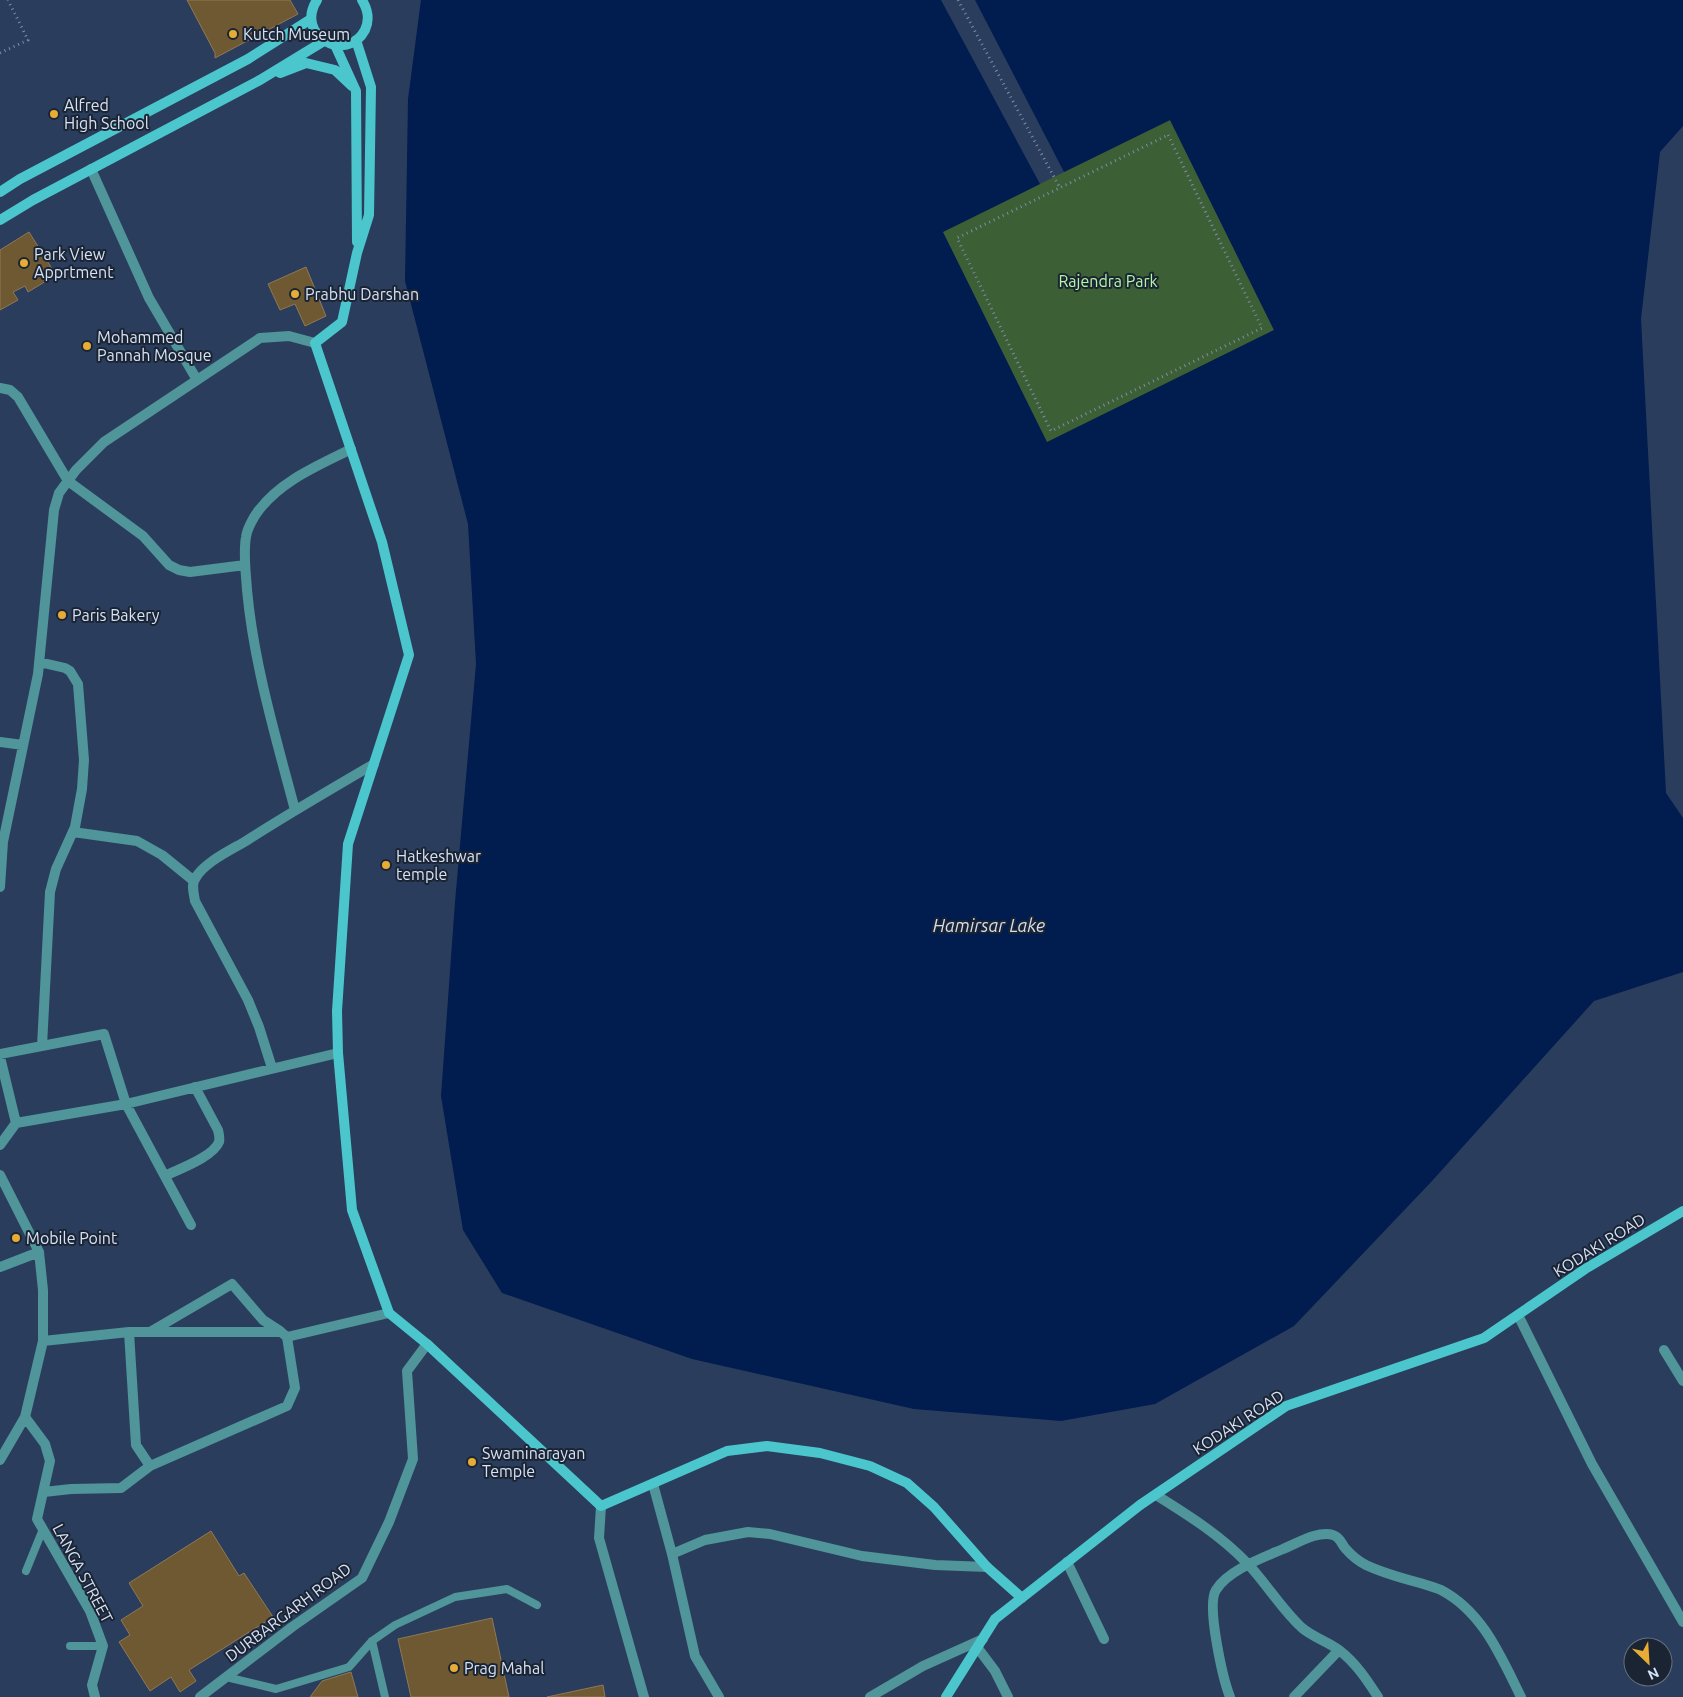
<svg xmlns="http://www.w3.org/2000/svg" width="1683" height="1697" font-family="Ubuntu,sans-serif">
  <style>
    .green { fill: #3c5f35 }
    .water { fill: #011c4e }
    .building { fill: #6f5933; stroke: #907953 }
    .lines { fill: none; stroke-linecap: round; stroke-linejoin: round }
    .path { stroke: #7e8da7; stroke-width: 3; stroke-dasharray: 1 4; stroke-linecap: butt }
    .lane { stroke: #4f9599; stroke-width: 8 }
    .street { stroke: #4f9599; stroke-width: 10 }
    .secondary { stroke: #4bc6cc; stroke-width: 10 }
    .poi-dot { fill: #e7ac36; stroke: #1b2433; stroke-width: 2 }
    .labels { text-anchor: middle; stroke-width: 4; stroke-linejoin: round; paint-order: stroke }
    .poi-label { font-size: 16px; fill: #d6e2f6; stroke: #1b2433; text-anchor: start }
    .park-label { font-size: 16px; fill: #b4f8a6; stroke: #1b2433 }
    .street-label { font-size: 16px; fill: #d6e2f6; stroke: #1b2433 }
    .water-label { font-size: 18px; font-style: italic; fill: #d3ddee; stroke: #1b2433 }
  </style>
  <rect width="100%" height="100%" fill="#2a3d5d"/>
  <path class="green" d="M1170 120 1274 330 1047 443 942 232Z"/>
  <path class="water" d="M421 0H941L1040 184 943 232 1047 442 1274 330 1170 120 1064 172 975 0H1683V126L1660 152 1641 319 1666 793 1683 818V972L1594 1001 1432 1181 1294 1326 1155 1404 1061 1421 914 1409 692 1359 502 1293 463 1230 441 1096 455 902 476 664 468 524 405 281 408 99Z"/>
  <path class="building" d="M187 0H290L298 14 215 58V53Z
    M29 232 56 275 28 292 25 286 13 292 18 300 0 310V250Z
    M306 267 326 316 305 326 295 304 280 310 268 284Z
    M211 1531 239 1576 244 1573 273 1617 189 1670 196 1681 180 1692 171 1677 150 1691 119 1642 130 1635 121 1620 143 1606 129 1583Z
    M492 1618 509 1697H411L398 1639Z
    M351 1672 358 1697H310L322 1681Z
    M603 1685 605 1697H547Z"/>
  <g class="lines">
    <path class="path" d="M958 0 1060 188
      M0 53 28 40 8 0
      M1168 135 1262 328 1051 431 957 238Z"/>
    <path class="lane" d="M26 1571 43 1529
      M372 1641 385 1697
      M70 1646H103
      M226 1677 276 1689 349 1667 372 1641 395 1625 455 1597 507 1589 537 1605"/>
    <path class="street" d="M91 169 149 298 197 380
      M0 388 10 390 18 397 68 481 143 536 169 565 179 570 190 572 245 565
      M39 662 65 668 70 671 78 684 84 760 82 789 75 827 56 869 50 892 42 1046
      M0 742 23 745
      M295 810C276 738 254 665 247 590 246 573 243 554 246 537 247 529 254 516 259 510 282 480 318 466 351 449
      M73 832 137 841 162 855 194 881
      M0 887 3 842 38 674 54 510 59 493 76 470 104 442 260 338 289 336 315 343
      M0 1054 104 1034 126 1104 191 1225
      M0 1057 16 1123 0 1145
      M272 1068 259 1027 248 1000 195 901C194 894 191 885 195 879 203 863 231 850 246 841 288 814 331 789 374 764
      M16 1123 126 1104 338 1053
      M0 1175 39 1252 43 1290V1341L25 1417 0 1460
      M165 1176C179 1169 213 1157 219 1142 220 1138 219 1134 218 1130L195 1087
      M0 1267 39 1252
      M1518 1315 1592 1464 1683 1622
      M129 1332 136 1445 150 1466
      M150 1332 232 1284 263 1320 280 1331
      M43 1341 129 1332H281L287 1337 389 1313
      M1664 1350 1683 1381
      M25 1417 45 1444 50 1461 37 1519 90 1611 103 1646 92 1685 95 1697
      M653 1484 672 1554 695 1656 719 1697
      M44 1492 71 1489 121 1488 150 1466 287 1406 295 1388 287 1337
      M1156 1495C1188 1515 1220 1535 1247 1563 1266 1583 1280 1607 1301 1627 1312 1637 1327 1641 1339 1650 1356 1663 1367 1680 1378 1697
      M601 1506 599 1538 644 1697
      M672 1554 705 1540 748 1532 770 1534 862 1556 935 1565 987 1567
      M1067 1562 1104 1639
      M977 1647 995 1671 1008 1697
      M200 1697 292 1627 362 1578 389 1522 413 1459 407 1371 427 1344
      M870 1697 923 1666 983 1639
      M1230 1697C1223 1679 1206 1605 1216 1590 1227 1571 1262 1558 1283 1549 1296 1544 1318 1530 1333 1535 1340 1537 1341 1543 1345 1548 1351 1555 1358 1561 1366 1565 1383 1573 1401 1578 1420 1583 1426 1585 1435 1587 1441 1590 1483 1612 1501 1657 1521 1697
      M1294 1697 1339 1650"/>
    <path class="secondary" d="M317 0C294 36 347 64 365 30 370 19 368 10 362 0
      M356 40 371 87 369 215 357 253 342 322 315 343 382 542 409 655 348 844 337 1011 338 1053 352 1210 389 1313 427 1344 601 1506 727 1451 767 1446 820 1453 870 1466 907 1483 934 1507 987 1567 1022 1598
      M335 45 356 91 357 242
      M280 73 306 63 335 70 352 86
      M0 192 20 179 248 59 311 19
      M0 220 33 200 260 80 324 41
      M946 1697 995 1619 1140 1505 1286 1406 1484 1338 1585 1269 1683 1211"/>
  </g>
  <g class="poi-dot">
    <circle cx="233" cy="34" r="5"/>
    <circle cx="54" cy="114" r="5"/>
    <circle cx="24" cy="263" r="5"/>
    <circle cx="295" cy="294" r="5"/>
    <circle cx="87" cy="346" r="5"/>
    <circle cx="62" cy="615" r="5"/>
    <circle cx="386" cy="865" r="5"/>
    <circle cx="16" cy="1238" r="5"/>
    <circle cx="472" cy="1462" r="5"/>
    <circle cx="454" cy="1668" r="5"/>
  </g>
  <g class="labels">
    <g class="poi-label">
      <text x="243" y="40">Kutch Museum</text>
      <text x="64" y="111">Alfred<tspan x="64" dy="18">High School</tspan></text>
      <text x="34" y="260">Park View<tspan x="34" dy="18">Apprtment</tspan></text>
      <text x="305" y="300">Prabhu Darshan</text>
      <text x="97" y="343">Mohammed<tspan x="97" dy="18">Pannah Mosque</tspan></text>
      <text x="72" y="621">Paris Bakery</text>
      <text x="396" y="862">Hatkeshwar<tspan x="396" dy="18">temple</tspan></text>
      <text x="26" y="1244">Mobile Point</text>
      <text x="482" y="1459">Swaminarayan<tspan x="482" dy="18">Temple</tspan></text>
      <text x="464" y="1674">Prag Mahal</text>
    </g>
    <g class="park-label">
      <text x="1108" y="287">Rajendra Park</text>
    </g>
    <g class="street-label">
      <text transform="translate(1599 1245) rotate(-32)" y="6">KODAKI ROAD</text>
      <text transform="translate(1238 1422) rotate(-33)" y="6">KODAKI ROAD</text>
      <text transform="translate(83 1573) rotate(62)" y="6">LANGA STREET</text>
      <text transform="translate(288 1612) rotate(-37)" y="6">DURBARGARH ROAD</text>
    </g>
    <g class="water-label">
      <text x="989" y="932">Hamirsar Lake</text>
    </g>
  </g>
  <g transform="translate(1648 1662) rotate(155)"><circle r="24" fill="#1b2433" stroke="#667081"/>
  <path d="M0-4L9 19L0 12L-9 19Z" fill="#e7ac36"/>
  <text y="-8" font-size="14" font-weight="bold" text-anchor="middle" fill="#d6e2f6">N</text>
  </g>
</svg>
